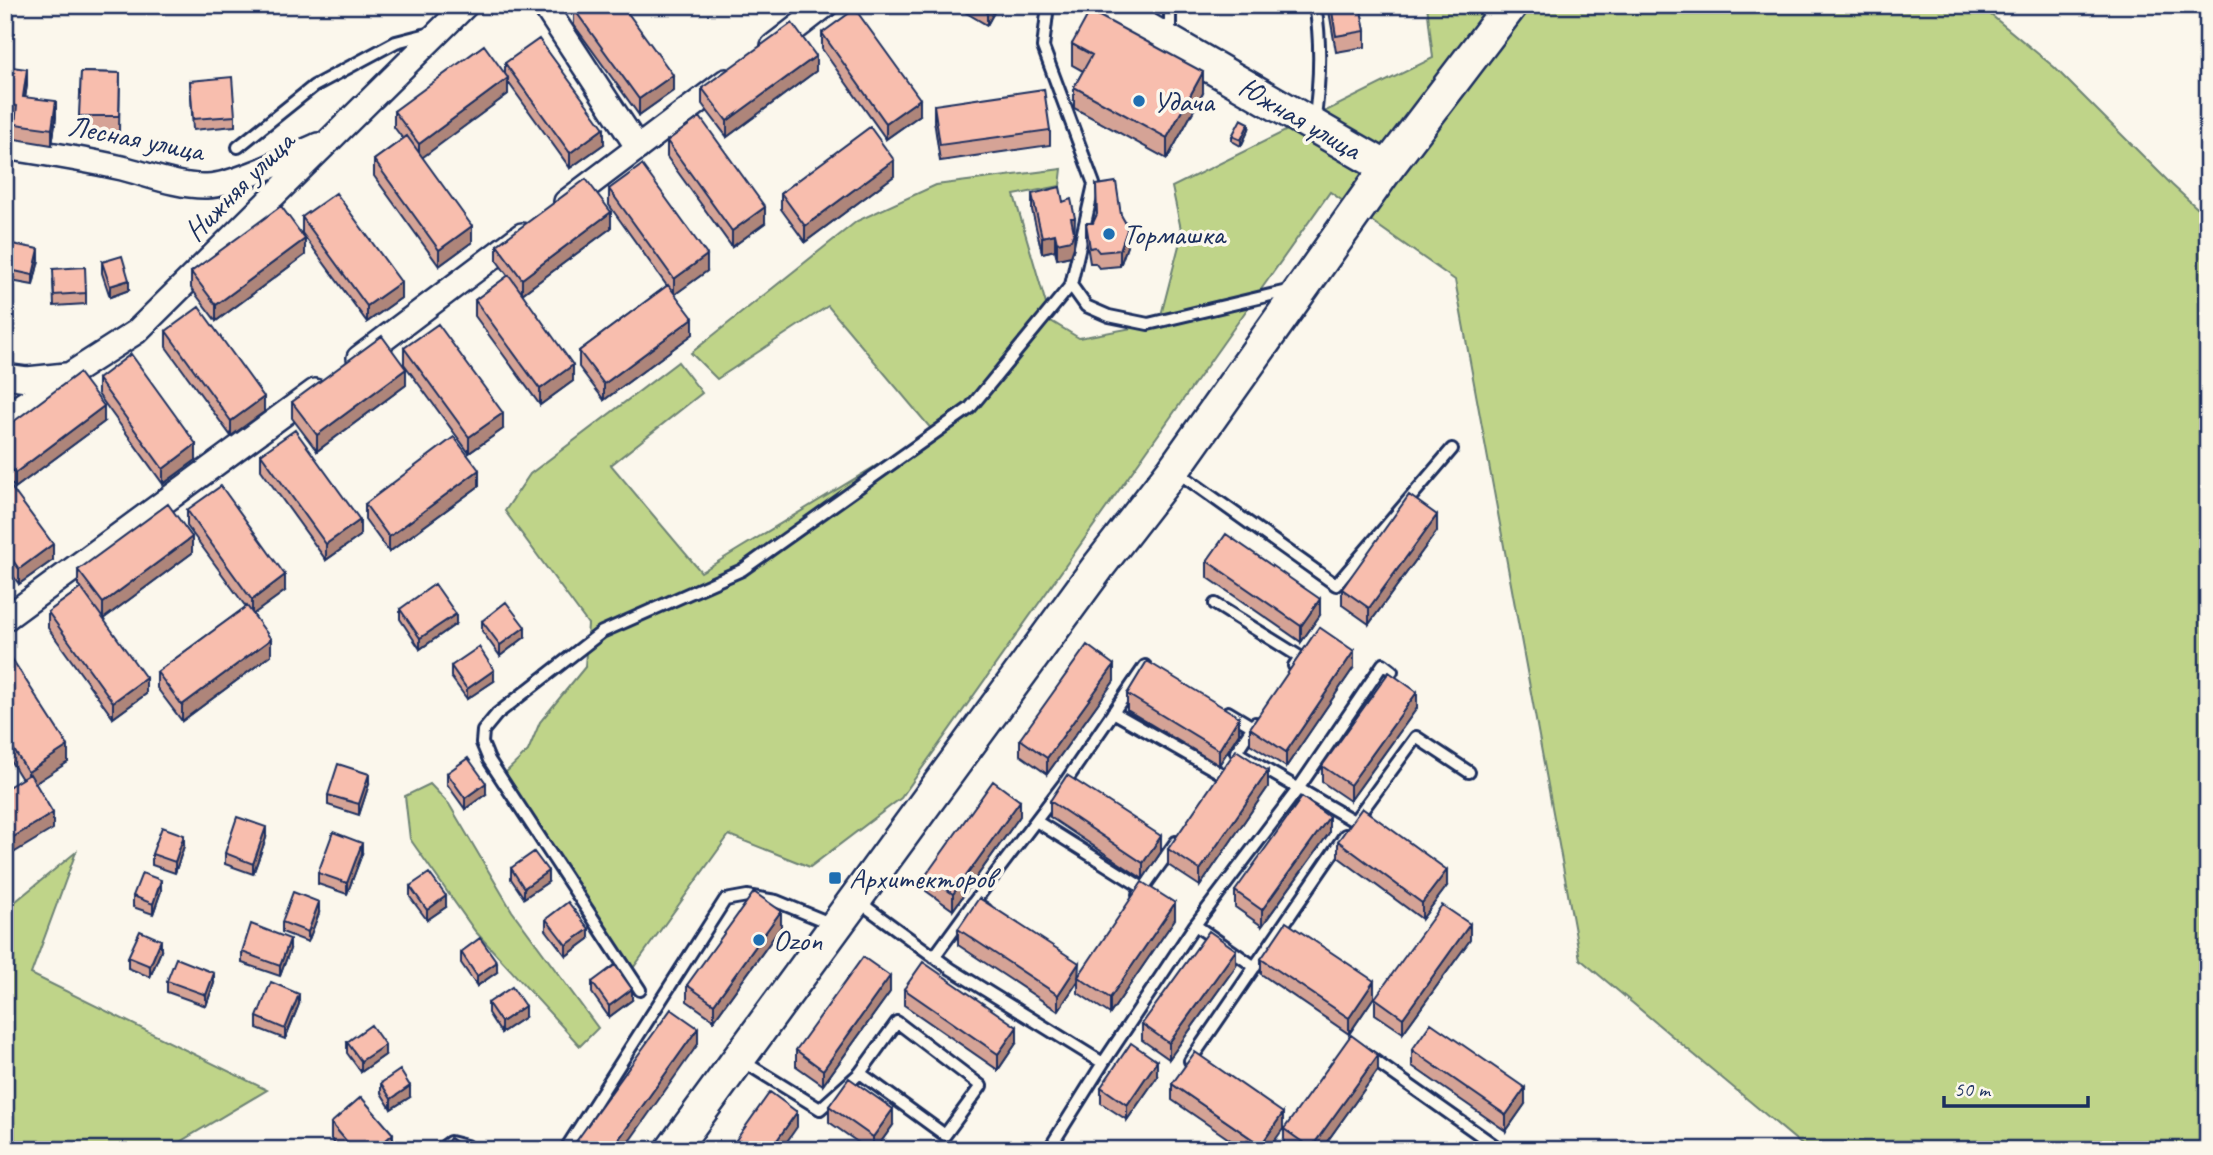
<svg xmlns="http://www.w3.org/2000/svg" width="2213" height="1155" font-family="Caveat,sans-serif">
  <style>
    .green { fill: #bfd489; stroke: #6d8274; stroke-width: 2 }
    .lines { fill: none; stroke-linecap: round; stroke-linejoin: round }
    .lane-casing { stroke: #1b2f5e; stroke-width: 16 }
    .street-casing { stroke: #1b2f5e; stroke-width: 28 }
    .secondary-casing { stroke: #1b2f5e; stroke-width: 37 }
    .lane { stroke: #fbf7ec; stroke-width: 10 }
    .street { stroke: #fbf7ec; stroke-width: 23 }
    .secondary { stroke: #fbf7ec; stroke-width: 32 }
    .wall { fill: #d5a396; stroke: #1b2f5e; stroke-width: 2 }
    .shaded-wall { fill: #ae857a; stroke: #1b2f5e; stroke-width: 2 }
    .building { fill: #f8beae; stroke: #1b2f5e; stroke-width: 2 }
    .poi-dot { fill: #1f6fb2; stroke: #fbf7ec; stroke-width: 2.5 }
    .labels { text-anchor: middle; stroke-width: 7; stroke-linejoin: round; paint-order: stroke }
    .poi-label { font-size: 30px; fill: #1b2f5e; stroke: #fbf7ec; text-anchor: start }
    .street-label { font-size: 30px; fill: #1b2f5e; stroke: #fbf7ec }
  </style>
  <rect width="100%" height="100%" fill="#fbf7ec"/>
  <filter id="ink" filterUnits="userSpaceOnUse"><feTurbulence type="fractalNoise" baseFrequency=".0143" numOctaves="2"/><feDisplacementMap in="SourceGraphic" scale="14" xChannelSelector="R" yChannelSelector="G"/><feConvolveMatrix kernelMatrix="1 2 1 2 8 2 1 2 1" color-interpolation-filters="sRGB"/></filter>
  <g filter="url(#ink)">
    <path class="green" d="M1427 5H1979L2054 67 2172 185 2208 218V1150H1808L1580 959 1455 280 1330 192 901 798 810 867 729 835 631 971 501 777 528 751 540 722 585 667 588 624 505 511 530 474 678 362 702 393 611 465 701 572 933 431 828 306 717 379 691 353 857 221 936 185 1062 169 1060 186 1014 195 1051 321 1079 338 1159 323 1182 234 1172 187 1433 58Z
      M430 784 449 804 512 911 598 1028 580 1046 475 931 410 839 405 796Z
      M76 852 31 974 267 1090 166 1150H5V910Z"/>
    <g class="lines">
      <defs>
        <path id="lane" d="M1166 37 1170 25V5
          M1314 123C1320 83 1322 46 1315 5
          M238 147 314 86 396 42 431 33
          M1071 285 1086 306 1109 316 1148 324 1292 290
          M1176 471 1336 585 1452 449
          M1215 604 1300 657 1294 666
          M1113 712 1222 774
          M1228 712 1253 727
          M1255 723 1236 752 1354 821
          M1356 819 1416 737 1469 772
          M1036 821 1143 888
          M1138 895 1176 842
          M858 901 951 969 1103 1063 1051 1146 1045 1150
          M986 910 974 902 1066 781 1145 666
          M1195 925 1255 967
          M934 957 974 902
          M640 990 489 760 482 743 483 731 497 714 602 632 742 570 970 408 1071 285 1094 184 1043 47 1048 5
          M1368 1056 1494 1145
          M741 1060 820 1109 860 1073 945 1135 981 1086 897 1022 860 1073
          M1190 1061 1345 835
          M1103 1063 1195 925 1298 789 1383 664 1392 671
          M439 1150 450 1142 466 1146 471 1150
          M565 1150 725 900 747 896 776 901 832 924"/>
        <path id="street" d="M544 5 638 148
          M773 46 826 5
          M5 147C44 153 84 159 122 168 149 175 179 187 207 186 235 185 291 157 318 145
          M566 202 726 81
          M359 358 522 235
          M5 376 27 379 66 375
          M5 416 136 332 466 5
          M5 619 315 391"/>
        <path id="secondary" d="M1105 5 1387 168
          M672 1150 1098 567 1174 469 1387 168 1511 5"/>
      </defs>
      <use href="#lane" class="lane-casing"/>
      <use href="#street" class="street-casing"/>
      <use href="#secondary" class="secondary-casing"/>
      <use href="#lane" class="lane"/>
      <use href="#street" class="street"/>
      <use href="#secondary" class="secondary"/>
    </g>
    <path class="wall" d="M953 5H998L987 25Z
      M1328 5H1360L1365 31V47L1336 52Z
      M574 9 673 91 639 115 574 25Z
      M822 33 920 115 886 139 822 49Z
      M1072 44 1203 93 1167 159 1074 108V87L1083 71 1072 65Z
      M505 63 604 144 570 168 508 82V94L422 157 472 242 439 266 374 176V160L403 139 394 127V111L505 74Z
      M5 66 27 85 25 97 56 117 52 145 15 139V122L5 120Z
      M816 71 727 137 702 104V88Z
      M81 72 120 73 119 132 79 131Z
      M190 81 235 116V126L193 130Z
      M934 105 1050 130V145L940 161 934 120Z
      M1249 129 1241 146 1232 141V136Z
      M667 141 765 223 732 247 667 157Z
      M894 176 805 242 781 209V193Z
      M1096 185 1121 215 1127 246 1120 266 1099 268 1095 263H1090L1086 239V223H1093L1097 215Z
      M609 189 707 271 675 294 693 334 604 400 579 367V351L667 286 609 205Z
      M1032 194 1063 202 1075 233 1074 234V247L1071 256 1057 259 1055 250 1042 253 1032 210Z
      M302 217 401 298 367 322 302 233Z
      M611 228 522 294 573 381 540 405 475 316V300L508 276 497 261V245Z
      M5 253 39 260 33 285 5 280Z
      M305 255 216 321 191 288V272Z
      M102 262 129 290 110 297 102 273Z
      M53 280 86 293V304L54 306Z
      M166 331 264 412 231 436 166 347Z
      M404 348 503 429 469 453 404 364Z
      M98 379 196 460 163 484 98 394Z
      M406 385 317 451 292 418V402Z
      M104 422 15 488 5 476V428Z
      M261 454 360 536 326 560 261 470Z
      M5 479 53 560 19 584 5 565Z
      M479 486 389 552 365 519V504Z
      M187 510 285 591 253 614 271 655 182 721 157 688V672L246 607 187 526Z
      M1437 531 1369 624 1342 605V589Z
      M192 553 103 619 146 694 113 718 48 628V612L81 588 78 585V570Z
      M1207 561 1320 615 1301 642 1207 577Z
      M400 609 456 624 420 649 400 619Z
      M482 621 525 637 500 656 482 631Z
      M5 653 68 762 35 783 53 829 5 752Z
      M451 666 494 681 467 699 451 677Z
      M1354 667 1286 767 1250 744V728Z
      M1114 681 1047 774 1020 755V739Z
      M1127 694 1239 733 1219 765 1127 710Z
      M1417 708 1350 801 1322 782V766Z
      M447 773 486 794 465 809 447 784Z
      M369 784 359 815 328 805V795Z
      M1268 787 1200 886 1168 865V849Z
      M1050 801 1161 852 1143 879 1050 817Z
      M1020 816 953 910 926 891V875Z
      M1329 833 1262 926 1235 907V891Z
      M266 838 253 874 225 864V853Z
      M1338 841 1447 886 1422 919 1338 857Z
      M184 846 175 873 152 865V854Z
      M362 854 347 894 318 884V873Z
      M511 868 548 882 524 898 511 879Z
      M410 886 446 907 427 920 410 897Z
      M161 891 153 914 133 907V896Z
      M319 913 308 942 282 932V922Z
      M546 919 589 939 566 956 546 930Z
      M1175 919 1110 1014 1078 993V981L1058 1011 958 945V929L1079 976Z
      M781 927 714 1020 687 1001V985Z
      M1470 940 1403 1033 1375 1014V998Z
      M290 949 280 976 242 963V952Z
      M161 951 150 977 128 968V957Z
      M461 952 497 972 477 986 461 963Z
      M1261 959 1374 997 1349 1034 1261 974Z
      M1236 966 1169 1059 1142 1040V1024Z
      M167 981 214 983 206 1006 167 992Z
      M592 982 632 1000 609 1017 592 993Z
      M904 989 1017 1042 998 1070 904 1005Z
      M890 992 823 1085 796 1066V1050Z
      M488 1003 525 1017 501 1033 488 1013Z
      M299 1004 285 1039 257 1028V1017Z
      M347 1042 385 1055 361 1072 347 1053Z
      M1412 1050 1525 1104 1506 1131 1412 1066Z
      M1378 1070 1321 1150H1291L1284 1144V1129Z
      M1157 1077 1127 1120 1101 1103V1087Z
      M381 1083 410 1097 391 1109 381 1093Z
      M1172 1084 1268 1150H1245L1172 1100Z
      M829 1106 893 1125 875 1150H869L829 1122Z
      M331 1123 393 1149 340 1150 331 1139Z"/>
    <path class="shaded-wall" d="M786 5H795L786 12Z
      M989 5H998L987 25V9Z
      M816 56V71L727 137V121Z
      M27 69V85L23 112V97Z
      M1203 72V93L1167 159V138Z
      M673 75V91L639 115V99Z
      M508 78V94L419 160V144Z
      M920 99V115L886 139V123Z
      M56 101V117L52 145V129Z
      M1249 123V129L1241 146V140Z
      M604 128V144L570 168V153Z
      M894 160V176L805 242V226Z
      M765 207V223L732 247V231Z
      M611 212V228L522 294V279Z
      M1071 218H1075L1074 247 1071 256 1057 259V243Z
      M472 226V242L439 266V250Z
      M1127 230V246L1120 266V250Z
      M1055 234V250L1042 253V237Z
      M305 239V255L216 321V305Z
      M39 249V260L33 285V275Z
      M707 255V271L674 295V279Z
      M129 280V290L110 297V286Z
      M401 282V298L367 322V306Z
      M693 318V334L604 400V384Z
      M573 365V381L540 405V389Z
      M406 369V385L317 451V435Z
      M264 397V412L231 436V421Z
      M104 406V422L15 488V473Z
      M503 413V429L469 453V437Z
      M196 444V460L163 484V469Z
      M479 470V486L389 552V537Z
      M1437 515V531L1369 624V608Z
      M360 520V536L326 560V544Z
      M192 537V553L103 619V603Z
      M53 544V560L19 584V569Z
      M285 575V591L252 615V600Z
      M1320 599V615L1301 642V626Z
      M456 614V624L420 649V638Z
      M525 627V637L500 656V645Z
      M271 639V655L182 721V705Z
      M1354 651V667L1286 767V752Z
      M1114 665V681L1047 774V758Z
      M494 670V681L467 699V689Z
      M146 678V694L113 718V702Z
      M1417 692V708L1350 801V785Z
      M1239 717V733L1219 765V750Z
      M68 746V762L28 788V772Z
      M1268 771V787L1200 886V870Z
      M369 774V784L359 815V804Z
      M486 783V794L465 809V798Z
      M1020 801V816L953 910V894Z
      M53 813V829L5 858V842Z
      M1329 817V833L1262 926V910Z
      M266 827V838L253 874V864Z
      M184 835V846L175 873V862Z
      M1161 836V852L1143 879V863Z
      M362 843V854L347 894V883Z
      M1447 870V886L1422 919V903Z
      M548 871V882L524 898V888Z
      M161 880V891L153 914V904Z
      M446 896V907L427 920V910Z
      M319 902V913L308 942V932Z
      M1175 903V919L1110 1014V998Z
      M781 911V927L714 1020V1004Z
      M1470 924V940L1403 1033V1018Z
      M589 929V939L566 956V945Z
      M290 939V949L280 976V966Z
      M161 940V951L150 977V966Z
      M1236 950V966L1169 1059V1043Z
      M497 962V972L477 986V976Z
      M1079 963 1078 981 1058 1011V995Z
      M214 973V983L206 1006V995Z
      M890 976V992L823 1085V1070Z
      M1374 981V997L1349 1034V1018Z
      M632 989V1000L609 1017V1006Z
      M299 994V1004L285 1039V1029Z
      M525 1006V1017L501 1033V1022Z
      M1017 1027V1042L998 1070V1054Z
      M698 1028V1044L623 1150H611Z
      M385 1045V1055L361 1072V1061Z
      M1378 1055V1070L1321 1150H1311V1148Z
      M1157 1061V1077L1127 1120V1105Z
      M410 1086V1097L391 1109V1099Z
      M1525 1088V1104L1506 1131V1115Z
      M893 1109V1125L875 1150H873V1137Z
      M797 1112V1127L781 1150H770Z
      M1283 1113V1129L1268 1150H1261V1145Z
      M393 1134V1149L374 1150Z"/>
    <path class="building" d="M580 5H622L673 75 639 99 574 9Z
      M980 5H989L987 9Z
      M1331 5H1360L1365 31 1336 36Z
      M855 9 920 99 886 123 822 33Z
      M1090 11 1203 72 1167 138 1074 87 1092 55 1072 44Z
      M792 23 816 56 727 121 702 88Z
      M539 39 604 128 570 153 505 63Z
      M484 45 508 78 419 144 394 111Z
      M5 66 27 69 23 97 56 101 52 129 15 124 17 106 5 104Z
      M81 72 120 73 119 116H79Z
      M232 77 235 116 193 119 190 81Z
      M1044 89 1050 130 940 145 934 105Z
      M700 117 765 207 732 231 667 141Z
      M1241 119 1249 123 1241 140 1232 136Z
      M870 127 894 160 805 226 781 193Z
      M407 136 472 226 439 250 374 160Z
      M642 165 707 255 674 279 609 189Z
      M586 179 611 212 522 279 497 245Z
      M1116 182 1121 215 1125 222 1127 230 1120 250 1099 252 1095 247 1090 248 1086 223H1093L1097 214 1096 185Z
      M1060 187 1063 202 1071 199 1075 218H1071L1074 232 1071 240 1057 243 1055 234 1042 237 1032 194Z
      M336 193 401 282 367 306 302 217Z
      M281 206 305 239 216 305 191 272Z
      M7 243 39 249 33 275 5 269V253Z
      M122 256 129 280 110 286 102 262Z
      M85 267 86 293 54 295 53 269Z
      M509 275 573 365 540 389 475 300Z
      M668 285 693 318 604 384 579 351Z
      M199 307 264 397 231 421 166 331Z
      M438 324 503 413 469 437 404 348Z
      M382 336 406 369 317 435 292 402Z
      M131 354 196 444 163 469 98 379Z
      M79 373 104 406 15 473 5 460V428Z
      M295 430 360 520 326 544 261 454Z
      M454 437 479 470 389 537 365 504Z
      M5 479 53 544 19 569 5 549Z
      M221 486 285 575 252 600 187 510Z
      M1409 495 1437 515 1369 608 1342 589Z
      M168 504 192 537 103 603 78 570Z
      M1226 534 1320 599 1301 626 1207 561Z
      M435 584 456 614 420 638 400 609Z
      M81 588 146 678 113 702 48 612Z
      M506 602 525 627 500 645 482 621Z
      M247 606 271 639 182 705 157 672Z
      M1319 627 1354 651 1286 752 1250 728Z
      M1087 645 1114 665 1047 758 1020 739Z
      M479 647 494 670 467 689 451 666Z
      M7 651 68 746 28 772 5 736V653Z
      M1147 661 1239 717 1219 750 1127 694Z
      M1389 672 1417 692 1350 785 1322 766Z
      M1236 750 1268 771 1200 870 1168 849Z
      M468 758 486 783 465 798 447 773Z
      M338 764 369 774 359 804 328 795Z
      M30 774 53 813 5 842V789Z
      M1067 775 1161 836 1143 863 1050 801Z
      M993 781 1020 801 953 894 926 875Z
      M1302 797 1329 817 1262 910 1235 891Z
      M1362 808 1447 870 1422 903 1338 841Z
      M237 817 266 827 253 864 225 853Z
      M162 827 184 835 175 862 152 854Z
      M333 832 362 843 347 883 318 873Z
      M534 852 548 871 524 888 511 868Z
      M142 873 161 880 153 904 133 896Z
      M429 873 446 896 427 910 410 886Z
      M1142 882 1175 903 1110 998 1078 977Z
      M293 892 319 902 308 932 282 922Z
      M754 892 781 911 714 1004 687 985Z
      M979 898 1079 963 1058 995 958 929Z
      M568 902 589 929 566 945 546 919Z
      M1442 905 1470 924 1403 1018 1375 998Z
      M1286 922 1374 981 1349 1018 1261 959Z
      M251 924 290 939 280 966 242 952Z
      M140 931 161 940 150 966 128 957Z
      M1209 931 1236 950 1169 1043 1142 1024Z
      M480 938 497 962 477 976 461 952Z
      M863 957 890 976 823 1070 796 1050Z
      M176 958 214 973 206 995 167 981Z
      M923 962 1017 1027 998 1054 904 989Z
      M615 965 632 989 609 1006 592 982Z
      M271 982 299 994 285 1029 257 1017Z
      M512 987 525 1006 501 1022 488 1003Z
      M671 1009 698 1028 611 1150H570Z
      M1431 1023 1525 1088 1506 1115 1412 1050Z
      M371 1025 385 1045 361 1061 347 1042Z
      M1351 1035 1378 1055 1311 1148 1284 1129Z
      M1131 1043 1157 1061 1127 1105 1101 1087Z
      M1195 1052 1283 1113 1261 1145 1172 1084Z
      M400 1070 410 1086 391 1099 381 1083Z
      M849 1078 893 1109 873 1137 829 1106Z
      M770 1092 797 1112 770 1150H729Z
      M361 1097 393 1134 374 1150H354L331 1123Z
      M450 1138 467 1150H443Z"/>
  </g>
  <g class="poi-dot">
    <circle cx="1139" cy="101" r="7"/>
    <circle cx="1109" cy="234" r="7"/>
    <rect x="828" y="871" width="14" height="14" rx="3.5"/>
    <circle cx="759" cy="940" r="7"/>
  </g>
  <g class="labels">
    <g class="poi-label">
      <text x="1153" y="111">Удача</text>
      <text x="1123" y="244">Тормашка</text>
      <text x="849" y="888">Архитекторов</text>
      <text x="773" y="950">Ozon</text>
    </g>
    <g class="street-label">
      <text transform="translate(1300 118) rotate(30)" y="10">Южная улица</text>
      <text transform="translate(136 138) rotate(11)" y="10">Лесная улица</text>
      <text transform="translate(239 186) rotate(-45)" y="10">Нижняя улица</text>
    </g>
  </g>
  <rect width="2213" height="1155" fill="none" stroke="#fbf7ec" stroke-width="28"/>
  <rect x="14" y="14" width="2185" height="1127" fill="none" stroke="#1b2f5e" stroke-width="2.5" filter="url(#ink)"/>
  <path d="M1944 1096v10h144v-10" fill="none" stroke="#1b2f5e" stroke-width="3.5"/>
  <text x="1954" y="1096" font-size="21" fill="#1b2f5e" stroke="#fbf7ec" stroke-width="5" paint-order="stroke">50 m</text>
</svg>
